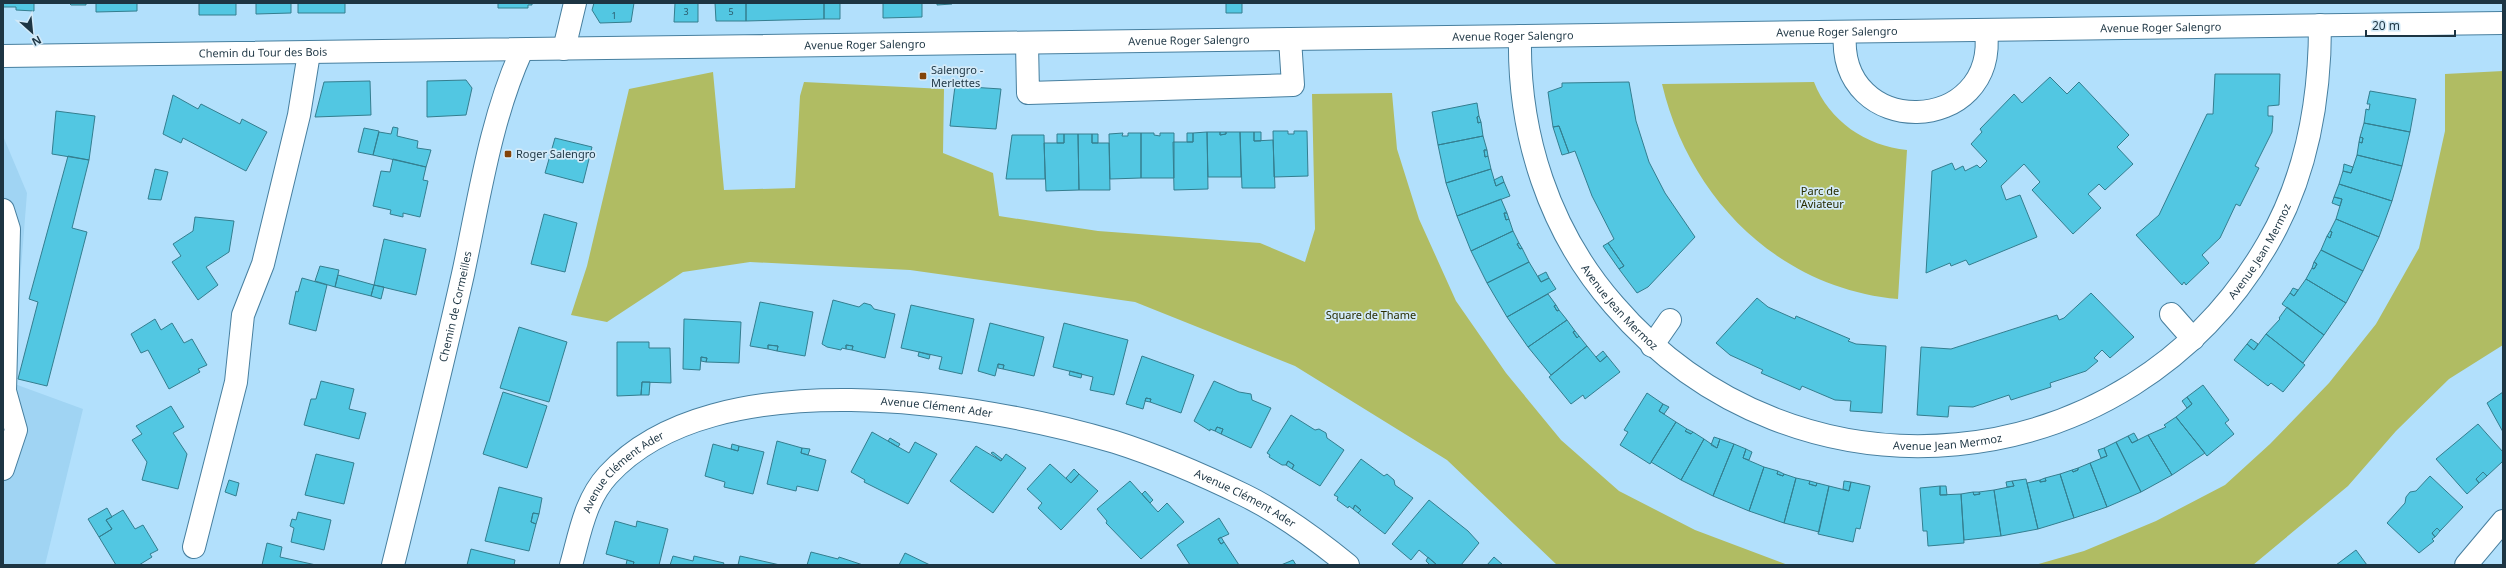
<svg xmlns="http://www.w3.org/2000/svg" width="2506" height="568" font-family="'Noto Sans',sans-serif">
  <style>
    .built { fill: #a0d4f3 }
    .green { fill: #b0bc63 }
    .building { fill: #52c7e2; stroke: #347e8f }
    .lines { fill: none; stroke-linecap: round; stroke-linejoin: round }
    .minor-casing { stroke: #477f9f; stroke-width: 24 }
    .minor { stroke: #fff; stroke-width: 22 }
    .poi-dot { fill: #834308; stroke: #d3eaf8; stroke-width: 1.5 }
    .labels { text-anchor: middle; stroke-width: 3.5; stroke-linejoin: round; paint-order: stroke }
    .number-label { font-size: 9px; fill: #2a5a6b }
    .street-label { font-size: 11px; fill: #1d3543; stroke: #d3eaf8 }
    .poi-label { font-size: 11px; fill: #1d3543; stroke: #d3eaf8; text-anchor: start }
    .park-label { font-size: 11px; fill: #292e00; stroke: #d3eaf8 }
  </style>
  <rect width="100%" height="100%" fill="#b2e0fc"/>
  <path class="built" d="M3 136 27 193 12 383 83 409 45 565H3Z"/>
  <path class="green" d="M2503 71V345L2449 379 2396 431 2348 486 2253 565H2035L2084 551 2156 521 2225 485 2270 444 2329 383 2376 324 2419 248 2445 131V74Z
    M713 72 724 190 795 188 800 96 804 82 944 89 943 153 993 173 999 216 1098 231 1260 243 1305 262 1315 229 1312 94 1392 93 1397 149 1419 219 1456 301 1506 373 1561 440 1619 491 1695 530 1788 565H1557L1447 460 1295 366 1135 302 910 270 750 262 683 272 607 322 571 315 587 266 629 89Z
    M1814 82C1829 121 1866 146 1907 150L1898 299C1778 288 1689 198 1662 84Z"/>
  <path class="building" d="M3 3H34V11L16 10V7H3Z
    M69 3H86V5H71Z
    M96 3H137V11L96 12Z
    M199 3H236V15H199Z
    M256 3H291V13L256 14Z
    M298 3H345V13H298Z
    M498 3H532V5H528V8H498Z
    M594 3H634L631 22 600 23 592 10Z
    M675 3H698V22H674Z
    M715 3H746V21H716Z
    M746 3H824V19L746 21Z
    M824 3H840V19H824Z
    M883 3H922V17L883 18Z
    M937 3H952V4L937 5Z
    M1226 3H1242V13H1226Z
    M2215 74H2280L2279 105 2268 106V116H2273L2272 132 2255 166 2259 168 2240 206 2236 204 2220 238 2202 255 2209 263 2186 285 2184 282 2182 285 2136 235 2159 215 2207 114H2213Z
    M2050 77 2067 94 2079 82 2129 135 2117 147 2133 164 2105 190 2099 184 2088 194 2101 208 2073 234 2032 190 2040 182 2024 164 2001 186 2006 200 2020 195 2037 237 1969 265 1966 260 1951 266 1950 263 1926 273 1932 171 1952 163 1955 170 1963 166 1965 171 1977 165 1980 168 1987 161 1971 144 1982 132 1980 129 2014 94 2022 103Z
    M466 80 472 88 466 115 427 117V81Z
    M370 81 371 115 315 117 324 82Z
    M1629 82 1636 121 1649 162 1665 193 1695 237 1648 287 1637 293 1619 269 1624 266 1608 243 1614 239 1592 196 1575 151 1569 153 1559 126 1553 127 1548 92 1562 87V83Z
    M955 86 1001 89 996 129 950 126Z
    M2370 91 2416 99 2410 132 2364 123 2366 109 2369 110 2370 104H2367Z
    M173 95 198 109 201 104 240 124 242 119 267 132 246 171 183 138 181 143 163 134Z
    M1477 103 1479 116 1477 117 1478 123 1481 122 1483 136 1438 145 1432 112Z
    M56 111 95 116 89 160 52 154Z
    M1479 116 1481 122 1478 123 1477 117Z
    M2364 123 2410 132 2402 166 2357 155 2359 142 2362 143 2363 138 2360 137Z
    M1559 126 1569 153 1562 155 1553 127Z
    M393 127 398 128 397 136 418 141 417 148 431 150 426 167 373 155 379 132 391 134Z
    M364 128 379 131 373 155 358 152Z
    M1273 131H1288V134H1294V131H1307L1308 176 1274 177Z
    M1207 132 1208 189 1174 190 1173 142H1193V133Z
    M1207 132H1220V135L1226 134V132H1240L1241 177H1208Z
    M1220 132H1226V134L1220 135Z
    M1240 132H1254V141L1273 140 1275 188H1242Z
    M1254 132H1261V141H1254Z
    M1123 133 1122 136H1128V133H1141V178L1110 179 1109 134Z
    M1141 133H1154V135L1160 136V133H1174V178H1141Z
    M1187 133H1193V142H1187Z
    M1057 134H1064V143H1057Z
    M1064 134H1078L1079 190 1046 191 1044 143H1064Z
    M1078 134H1092V143H1109L1110 190H1079Z
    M1092 134H1098V143H1092Z
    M1012 135H1044L1045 179H1006Z
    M1483 136 1487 150H1484L1485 157 1488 156 1491 169 1446 183 1438 145Z
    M2360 137 2363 138 2362 143 2359 142Z
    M555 138 592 147 583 183 545 173Z
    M1484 150H1487L1488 156 1485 157Z
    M2357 155 2402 166 2392 201 2339 184 2343 171 2351 173Z
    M68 156 89 160 72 228 87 232 47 386 18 379 38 302 29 299Z
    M393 159 426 167 423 180 428 181 420 217 403 213V217L390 214 391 210 373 206 381 171 390 172Z
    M2344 164 2353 167 2351 173 2343 171Z
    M155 169 168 172 161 200 148 199Z
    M1491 169 1496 186 1504 182 1510 196 1457 216 1446 183Z
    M1502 176 1504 182 1496 186 1494 180Z
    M2339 184 2392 201 2379 237 2336 219 2342 199 2334 197Z
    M2334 197 2342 199 2340 206 2332 203Z
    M1501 199 1507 213H1504L1506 220 1509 219 1513 231 1471 251 1457 216Z
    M1504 213H1507L1509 219 1506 220Z
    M544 214 577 223 565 272 531 264Z
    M195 217 234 221 229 252 206 267 218 285 198 300 172 262 181 256 173 244 193 231Z
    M2336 219 2379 237 2363 271 2321 250 2327 236 2330 238 2332 232 2330 231Z
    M1513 231 1519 243 1517 244 1520 249 1522 248 1529 262 1487 283 1471 251Z
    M2330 231 2332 232 2330 238 2327 236Z
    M384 239 426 249 416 295 374 285Z
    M1519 243 1522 248 1520 249 1517 244Z
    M1608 243 1624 266 1619 269 1603 246Z
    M2321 250 2363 271 2346 303 2306 279 2312 268 2314 269 2317 264 2314 262Z
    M1529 262 1541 282 1549 278 1556 289 1507 317 1487 283Z
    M2314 262 2317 264 2314 269 2312 268Z
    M320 266 339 270 335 287 315 281Z
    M1546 272 1549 278 1541 282 1538 276Z
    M338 275 374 285 371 296 335 287Z
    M302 278 327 285 316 331 289 324 296 291 298 292Z
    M2306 279 2346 303 2324 335 2282 304 2290 293 2294 296Z
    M374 285 384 287 381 299 371 296Z
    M2293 288 2298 290 2294 296 2290 293Z
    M2091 293 2134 337 2110 358 2102 350 2094 358 2098 361 2086 371 2050 383 2051 387 2011 400 2009 395 1973 407 1949 406 1948 417 1917 415 1921 347 1951 349 2057 315 2059 320 2064 318Z
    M1548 294 1556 305 1554 306 1557 311 1559 310 1567 320 1528 347 1507 317Z
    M1757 298 1768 307 1795 319 1796 316 1850 339 1848 341 1856 344 1886 346 1882 413 1850 411 1851 401 1835 400 1802 386 1800 390 1761 373 1763 370 1730 355 1716 343Z
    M833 300 859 307 864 303 871 305 874 309 895 314 885 358 852 350 853 346 846 345V349L842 348 841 350 827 347 822 344Z
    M760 302 813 312 805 356 777 351 778 346 768 345V349L750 346Z
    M911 305 974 319 962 374 939 369 942 357 901 348Z
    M1556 305 1559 310 1557 311 1554 306Z
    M2287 307 2324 335 2303 363 2266 334 2280 319 2279 318Z
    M155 319 161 330 172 323 184 343 192 339 207 365 198 369 200 372 169 389 148 350 141 353 131 334Z
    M684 319 741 322 739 363 706 362 707 358 701 357 700 370 683 369Z
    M1567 320 1575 331 1573 332 1577 338 1579 336 1587 346 1551 375 1528 347Z
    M990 323 1044 337 1034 376 1003 369 1004 365 998 364 995 376 978 371Z
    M1064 323 1128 340 1114 395 1090 390 1093 377 1053 367Z
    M519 327 567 342 549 402 500 388Z
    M1575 331 1579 336 1577 338 1573 332Z
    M2266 334 2305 365 2283 392 2271 383 2268 386 2234 360 2247 344 2254 350Z
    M2251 339 2258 344 2254 350 2247 344Z
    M617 342H649V348H670L671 383 642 382 641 395 617 396Z
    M768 345 778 346 777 351 768 349Z
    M846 345 853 346 852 350 846 349Z
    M1587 346 1600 362 1607 356 1620 372 1585 399 1583 395 1571 404 1549 377Z
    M1603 351 1607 356 1600 362 1596 357Z
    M919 352 930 355 929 359 918 356Z
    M1142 356 1194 375 1181 413 1150 402 1151 399 1146 398 1143 409 1126 404Z
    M701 357 707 358 706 362 701 361Z
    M998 364 1004 365 1003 369 998 368Z
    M1070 371 1082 374 1081 378 1069 375Z
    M321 381 354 389 349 409 366 413 359 439 304 425 311 399H316Z
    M1214 381 1239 392 1251 394 1252 400 1271 408 1251 448 1221 434 1223 429 1217 427 1215 431 1210 429V431L1194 421Z
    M642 382H650L649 395H641Z
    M2203 385 2229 420 2225 423 2234 434 2207 456 2176 417 2192 404 2187 397Z
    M503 392 547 406 527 468 483 454Z
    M2503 392V432L2487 403Z
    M1647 393 1663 404 1659 411 1676 422 1650 464 1620 445 1628 432 1624 430Z
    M2187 397 2192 404 2187 408 2182 401Z
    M1146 398 1151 399 1150 402 1145 401Z
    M1663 404 1669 407 1664 414 1659 411Z
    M171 406 184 427 173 433 187 454 178 489 142 480 147 462 132 440 142 434 136 426Z
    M1291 415 1315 430 1319 429 1326 433 1327 438 1344 450 1320 486 1292 469 1294 465 1288 461 1286 465H1282L1269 457 1270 455 1267 453Z
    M2176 417 2205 453 2172 475 2148 435 2166 427 2164 425Z
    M1676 422 1687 429 1685 431 1691 434 1693 432 1704 439 1681 480 1651 462Z
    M2478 424 2503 452V461L2487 476 2483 472 2476 479 2479 483 2467 494 2436 459Z
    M1217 427 1223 429 1221 434 1215 431Z
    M1687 429 1693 432 1691 434 1685 431Z
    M872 432 909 453 915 442 937 454 908 504 864 482 865 480 851 472Z
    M2134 433 2138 440 2132 443 2128 436Z
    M2148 435 2172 475 2141 492 2116 442 2128 436 2132 443Z
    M1714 437 1720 439 1717 448 1711 445Z
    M890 438 900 444 898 447 888 441Z
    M1704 439 1717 448 1720 439 1734 444 1713 496 1681 480Z
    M777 441 802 448 801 453 826 460 818 491 797 486 796 491 767 484Z
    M2116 442 2141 492 2107 507 2090 463 2107 456 2104 448Z
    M713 444 738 451 739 446 764 452 753 494 724 487 725 482 705 476Z
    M732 444 739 446 738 451 731 449Z
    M1734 444 1746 449 1743 458 1764 467 1749 511 1713 496Z
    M976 446 1001 461 1006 454 1026 468 993 513 950 481Z
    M802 448 810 449 808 455 801 453Z
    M2104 448 2107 456 2101 458 2098 450Z
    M1746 449 1752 452 1749 460 1743 458Z
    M993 452 1002 459 1001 461 991 453Z
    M316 454 354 463 344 504 305 495Z
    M1361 459 1384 476 1387 474 1394 480 1395 485 1413 498 1385 534 1358 513 1361 510 1355 505 1353 509 1349 506 1348 508 1337 500 1338 497 1334 495Z
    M1288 461 1294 465 1292 469 1286 465Z
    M2090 463 2107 507 2074 518 2060 474 2072 470 2073 472 2078 470V468Z
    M1050 464 1071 483 1079 474 1098 491 1061 530 1038 508 1042 503 1027 489Z
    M1764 467 1778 471 1777 474 1783 476 1784 474 1796 478 1784 523 1749 511Z
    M2078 468V470L2073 472 2072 470Z
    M1074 469 1079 474 1071 483 1066 478Z
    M1778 471 1784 474 1783 476 1777 474Z
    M2483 472 2487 476 2479 483 2476 479Z
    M2060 474 2074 518 2038 529 2027 483 2040 480V482L2046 481 2045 478Z
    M2430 476 2463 507 2440 531 2437 528 2432 533 2435 537 2432 539 2434 541 2419 553 2387 523 2405 503 2406 497 2410 492 2416 491Z
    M1796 478 1810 481 1809 484 1816 486 1817 483 1829 486 1819 532 1784 523Z
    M2045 478 2046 481 2040 482V480Z
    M2026 479 2038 529 2001 536 1994 490 2014 486 2012 481Z
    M229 480 239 483 236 496 225 492Z
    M1130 481 1158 512 1167 503 1184 522 1141 559 1106 523 1107 521 1097 509Z
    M1810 481 1817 483 1816 486 1809 484Z
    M1844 481 1851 482 1849 491 1843 489Z
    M2012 481 2014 486 2007 487 2006 482Z
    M1851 482 1870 486 1860 529 1856 528 1853 542 1818 534 1829 486 1849 491Z
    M1940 486H1946L1947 495H1940Z
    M1940 486V495L1961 494 1964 543 1928 546 1927 531H1923L1920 488Z
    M499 487 542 498 539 514 533 513 531 522 536 524 529 551 485 541Z
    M1994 490 2001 536 1964 540 1961 494 1973 492 1974 495 1980 494 1979 492Z
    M1145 491 1153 500 1150 503 1142 494Z
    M1973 492H1979L1980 494 1974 495Z
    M1429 500 1468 531 1479 543 1461 565H1437L1419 550 1411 560 1392 544Z
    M1355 505 1361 510 1358 513 1353 509Z
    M107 508 112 517 106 520 112 529 99 537 88 519Z
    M123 510 135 529 143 525 158 550 150 554 152 557 139 565H116L99 537 112 529 106 520Z
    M298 512 331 520 324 550 291 542 294 528 290 526 292 519 296 520Z
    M533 513 539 514 536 524 531 522Z
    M1219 518 1229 534 1218 539 1221 544 1224 542 1239 565H1190L1177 545Z
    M615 521 636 527 637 521 668 529 659 565H633L634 562 606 554Z
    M2437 528 2440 531 2435 537 2432 533Z
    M1221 537 1224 542 1221 544 1218 539Z
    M267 543 282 547 280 557 316 565H262Z
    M471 549 515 560 514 565H467Z
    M2356 550 2367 565H2336Z
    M811 552 838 559 839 557 863 565H807Z
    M905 553 930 565H899Z
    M673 556 693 561 694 556 724 563 723 565H670Z
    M740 556 780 565H738Z
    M1428 557 1437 565H1430L1426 561Z
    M1494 557 1503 565H1487Z
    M627 560 634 562 633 565H626Z
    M1293 560 1296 565H1281Z"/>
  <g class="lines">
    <defs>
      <g id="minor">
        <path d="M1845 32C1836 141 1999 137 1986 30"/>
        <path id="s1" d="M1520 36C1518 134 1549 231 1614 305 1796 517 2129 485 2268 243 2307 176 2320 101 2320 25"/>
        <path d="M1027 43 1028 93 1293 85 1290 39"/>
        <path d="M564 49 575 3"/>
        <path id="s2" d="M3 56 2503 23"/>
        <path d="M3 210 9 229 5 391 16 430 3 469"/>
        <path d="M2171 314 2193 339"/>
        <path d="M1652 346 1670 320"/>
        <path d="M194 547 236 382 243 315 263 264 299 115 309 53"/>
        <path id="s3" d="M393 565C417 468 441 372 463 274 479 200 490 120 522 50"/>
        <path id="s4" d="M571 565C580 533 585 500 608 475 714 359 981 402 1115 442 1159 456 1203 475 1244 495 1281 513 1316 539 1348 565"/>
        <path d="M2466 565 2503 521"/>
      </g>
    </defs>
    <use href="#minor" class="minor-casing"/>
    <use href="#minor" class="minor"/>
  </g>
  <g class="poi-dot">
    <rect x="919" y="72" width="8" height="8" rx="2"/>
    <rect x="504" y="150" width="8" height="8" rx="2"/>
  </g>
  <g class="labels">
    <g class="number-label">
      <text x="686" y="15">3</text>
      <text x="731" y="15">5</text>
      <text x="614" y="19">1</text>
    </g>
    <g class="street-label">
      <text dy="4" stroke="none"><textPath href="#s2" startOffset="2158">Avenue Roger Salengro</textPath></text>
      <text dy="4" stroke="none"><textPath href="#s2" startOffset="1834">Avenue Roger Salengro</textPath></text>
      <text dy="4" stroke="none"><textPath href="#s2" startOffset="1510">Avenue Roger Salengro</textPath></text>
      <text dy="4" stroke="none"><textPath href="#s2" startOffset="1186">Avenue Roger Salengro</textPath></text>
      <text dy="4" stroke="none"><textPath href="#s2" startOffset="862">Avenue Roger Salengro</textPath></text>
      <text dy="4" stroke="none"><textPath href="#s2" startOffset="260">Chemin du Tour des Bois</textPath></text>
      <text dy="4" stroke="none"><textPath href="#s1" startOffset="1050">Avenue Jean Mermoz</textPath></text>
      <text dy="4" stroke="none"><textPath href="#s3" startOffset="266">Chemin de Cormeilles</textPath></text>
      <text dy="4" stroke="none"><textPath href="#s1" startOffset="297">Avenue Jean Mermoz</textPath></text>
      <text dy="4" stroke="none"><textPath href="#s4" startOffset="446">Avenue Clément Ader</textPath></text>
      <text dy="4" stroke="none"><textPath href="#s1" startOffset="667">Avenue Jean Mermoz</textPath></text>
      <text dy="4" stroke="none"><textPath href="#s4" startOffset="111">Avenue Clément Ader</textPath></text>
      <text dy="4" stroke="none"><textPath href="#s4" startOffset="770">Avenue Clément Ader</textPath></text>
    </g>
    <g class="poi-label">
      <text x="931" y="74">Salengro -<tspan x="931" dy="13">Merlettes</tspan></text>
      <text x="516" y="158">Roger Salengro</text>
    </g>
    <g class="park-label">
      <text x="1820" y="195">Parc de<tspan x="1820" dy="13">l'Aviateur</tspan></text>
      <text x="1371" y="319">Square de Thame</text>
    </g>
  </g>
  <rect width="2506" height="568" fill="none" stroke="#1d3543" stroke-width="8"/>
  <g transform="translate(32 32) rotate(153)" stroke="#d3eaf8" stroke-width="3" paint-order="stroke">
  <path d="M0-3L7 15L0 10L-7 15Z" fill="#1d3543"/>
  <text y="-6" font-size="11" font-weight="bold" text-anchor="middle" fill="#1d3543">N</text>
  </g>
  <path d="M2366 30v6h89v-6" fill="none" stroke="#1d3543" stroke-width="2"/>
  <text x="2372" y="30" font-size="12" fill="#1d3543" stroke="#d3eaf8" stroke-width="3" paint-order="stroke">20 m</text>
</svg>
